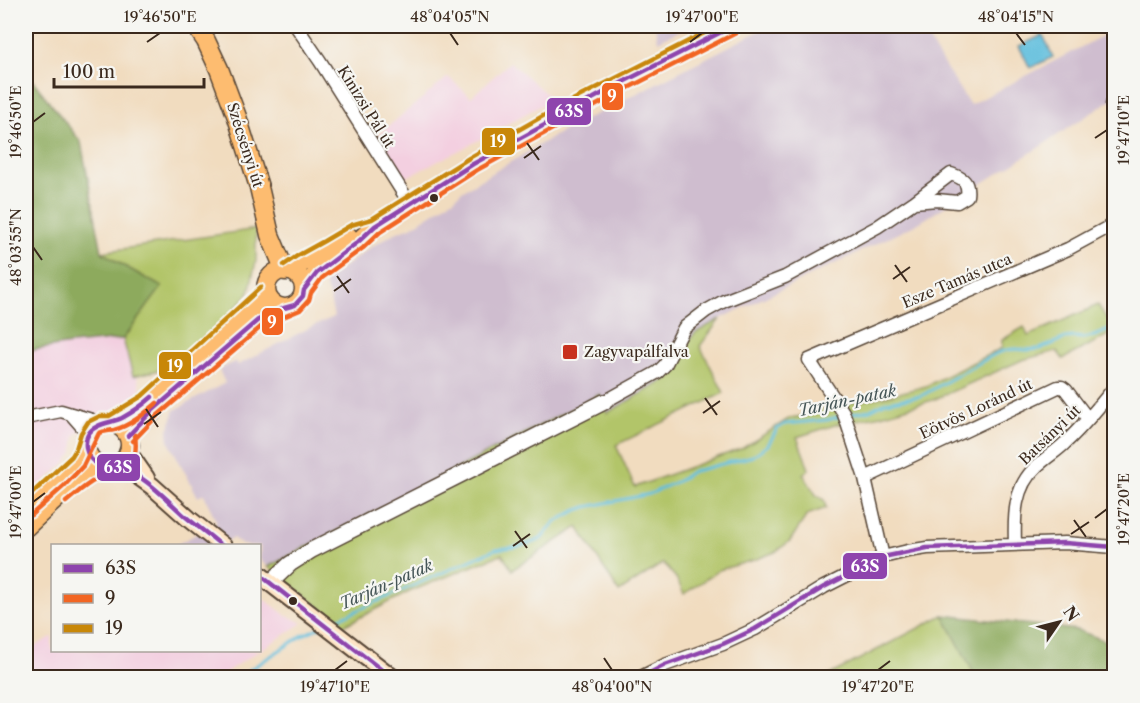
<svg xmlns="http://www.w3.org/2000/svg" width="1140" height="703" font-family="'Libre Caslon Text',serif">
  <style>
    .built { fill: #f3cfe0 }
    .industrial { fill: #cfbdcf }
    .green { fill: #b2c569; stroke: #767844; stroke-width: 1.5 }
    .forest { fill: #8daa5d; stroke: #646a3e; stroke-width: 1.5 }
    .water { fill: #5fbedd; stroke: #4d747e; stroke-width: 1.5 }
    .lines { fill: none; stroke-linecap: round; stroke-linejoin: round }
    .stream { stroke: #5fbedd; stroke-width: 3 }
    .minor-casing { stroke: #564536; stroke-width: 15 }
    .tertiary-casing { stroke: #564536; stroke-width: 18 }
    .secondary-casing { stroke: #564536; stroke-width: 20 }
    .primary-casing { stroke: #564536; stroke-width: 21 }
    .minor { stroke: #fff; stroke-width: 12 }
    .tertiary { stroke: #fff; stroke-width: 15 }
    .secondary { stroke: #fee4c5; stroke-width: 16 }
    .primary { stroke: #fdbc6f; stroke-width: 18 }
    .bus-1-casing { stroke: #f6f6f2; stroke-width: 9 }
    .bus-2-casing { stroke: #f6f6f2; stroke-width: 9 }
    .bus-3-casing { stroke: #f6f6f2; stroke-width: 9 }
    .bus-1 { stroke: #8e44ad; stroke-width: 4.5 }
    .bus-2 { stroke: #f26522; stroke-width: 4.5 }
    .bus-3 { stroke: #c88708; stroke-width: 4.5 }
    .ticks { fill: none; stroke: #3b2a1e; stroke-width: 2 }
    .bus-dot { fill: #3b2a1e; stroke: #f6f6f2; stroke-width: 2 }
    .poi-dot { fill: #c8321e; stroke: #f6f6f2; stroke-width: 2 }
    .labels { text-anchor: middle; stroke-width: 4.5; stroke-linejoin: round; paint-order: stroke }
    .street-label { font-size: 15px; fill: #3b2a1e; stroke: #f6f6f2 }
    .poi-label { font-size: 15px; fill: #3b2a1e; stroke: #f6f6f2; text-anchor: start }
    .water-label { font-size: 16px; font-style: italic; fill: #465657; stroke: #f6f6f2 }
    .line-badge { stroke: #f6f6f2; stroke-width: 2 }
    .badge-label { font-size: 16px; text-anchor: middle; font-weight: bold; fill: #fff }
    .neatline { fill: none; stroke: #3b2a1e; stroke-width: 2 }
    .ticks-label { font-size: 15px; text-anchor: middle; fill: #3b2a1e }
  </style>
  <rect width="100%" height="100%" fill="#f6f6f2"/>
  <filter id="ink" filterUnits="userSpaceOnUse"><feTurbulence type="fractalNoise" baseFrequency=".0167" numOctaves="2"/><feDisplacementMap in="SourceGraphic" scale="12" xChannelSelector="R" yChannelSelector="G"/><feConvolveMatrix kernelMatrix="1 2 1 2 8 2 1 2 1" color-interpolation-filters="sRGB"/></filter>
  <filter id="wash" filterUnits="userSpaceOnUse"><feTurbulence type="fractalNoise" baseFrequency=".008" numOctaves="4" result="noise"/><feDisplacementMap in="SourceGraphic" scale="24" xChannelSelector="R" yChannelSelector="G"/><feGaussianBlur stdDeviation="1.35" result="paint"/><feColorMatrix in="noise" values="0 0 0 0 0 0 0 0 0 0 0 0 0 0 0 0 0 1.4 0 .05"/><feComposite in="paint" operator="in"/></filter>
  <g filter="url(#wash)">
    <rect width="100%" height="100%" fill="#f1dcbf"/>
    <path class="built" d="M510 62 552 99 466 147 399 181 373 139 448 77 471 97Z
      M123 339 133 376 137 375 141 391 115 413 99 414 75 436 73 452 66 462 26 498V351L71 344Z
      M263 598 284 614 303 623 218 677H26V651L52 637V650H260V601Z"/>
    <path class="industrial" d="M655 26H689L658 41Z
      M769 26H922L935 51 970 105 1114 30V98L1029 154 917 224 720 319 695 333 680 352 669 378 606 413 599 394 268 567 260 560V546L242 545 233 538 218 545H176L217 523 204 494 198 497 169 442 168 430 175 410 225 383 219 370 236 361 238 365 311 327 334 317 330 299 324 282 370 248 393 234 413 226 454 199 462 191 561 132Z"/>
    <path class="green" d="M256 229V261L249 293 225 320 168 368 133 376 123 339 161 287 119 263 102 252Z
      M1098 305 1106 318 1114 317V332L1063 359 1057 351 1022 360 933 400 881 415 838 424 797 437 809 469 803 474 816 495 824 500 826 508 807 515 790 541 775 552 754 560 719 570 684 594 676 578 663 563 619 592 578 527 512 570 502 554 409 592 343 626 268 567 600 394 607 413 669 378 680 352 695 333 720 319 700 346 724 393 616 445 635 487 743 448 790 418 815 414 830 406 883 397 926 386 1002 348V340L1024 327 1028 336Z
      M943 615 976 677 824 678Z"/>
    <path class="forest" d="M26 72 81 142 102 252 119 263 162 287 123 339 71 344 26 351Z
      M943 615 1077 630 1114 644V677H976Z"/>
    <path class="water" d="M1043 35 1053 57 1030 68 1019 46Z"/>
    <g class="lines">
      <path class="stream" d="M848 414 870 410 886 402 921 396 997 353 1007 350 1016 349 1026 350 1040 349 1066 338 1074 337 1083 338 1094 336 1114 328
        M331 622 496 549 516 547 534 542 541 539 555 522 575 511 586 507 650 494 680 480 691 472 753 456 768 445 777 429 785 424 827 420 842 416
        M237 678 303 635 320 627"/>
    </g>
  </g>
  <g filter="url(#ink)">
    <g class="lines">
      <defs>
        <path id="minor" d="M296 26 320 61 410 204
          M1112 104 1114 110
          M604 402 658 372 665 365 684 328 706 311 724 301 785 277 877 227 914 202 951 174C963 178 969 182 967 196L957 202 937 200 914 202
          M71 414 85 430 88 436
          M26 418 61 411 102 423
          M865 478 1058 387H1062L1066 390 1088 419
          M1015 544C1014 516 1014 487 1036 467 1045 458 1056 452 1065 443 1083 426 1099 407 1114 388
          M883 557 865 478 846 420 843 412 809 360 1068 249 1114 224
          M639 678 665 665 723 644 755 629 824 587 883 557 908 551 927 548 1065 543 1114 547"/>
        <path id="tertiary" d="M270 583 290 564 312 550 604 402"/>
        <path id="secondary" d="M128 452 146 478
          M112 466 131 471 152 486 189 519 223 546
          M260 575 393 678"/>
        <path id="primary" d="M196 26 206 41 219 69 237 117 259 187 270 235 285 271
          M266 289a19 19 0 1 1 38 0a19 19 0 1 1-38 0Z
          M289 271C308 258 329 249 348 236
          M304 290 317 273 358 242 375 226 473 164 625 81 733 26
          M219 353 258 320 284 308
          M111 423C149 405 177 373 209 346 228 329 251 312 266 292
          M86 445a22 22 0 1 1 44 0a22 22 0 1 1-44 0Z
          M128 436 162 403
          M26 509C44 493 78 468 86 445
          M26 527C50 505 75 477 107 466"/>
      </defs>
      <use href="#minor" class="minor-casing"/>
      <use href="#tertiary" class="tertiary-casing"/>
      <use href="#secondary" class="secondary-casing"/>
      <use href="#primary" class="primary-casing"/>
      <use href="#minor" class="minor"/>
      <use href="#tertiary" class="tertiary"/>
      <use href="#secondary" class="secondary"/>
      <use href="#primary" class="primary"/>
      <defs>
        <path id="bus-1" d="M152 397C143 405 133 412 122 418 112 423 96 423 89 433 84 441 85 451 91 459 99 470 118 464 129 471 151 482 168 501 186 517 198 527 211 536 222 546
          M128 436 152 411 258 320 284 308 295 305 303 296 304 290 317 273 358 242 375 226 473 164 625 81 733 26
          M260 575 392 678
          M640 678 665 665 723 644 755 629 824 587 883 557 927 548 1065 543 1114 547"/>
        <path id="bus-2" d="M133 441 157 416 262 326 300 310 309 300 311 293 322 278 363 248 380 232 477 170 628 88 736 33
          M66 502C76 494 85 485 97 479 121 466 140 472 135 435
          M31 515 64 486 83 466 99 433C104 431 109 431 114 430 130 426 145 413 157 403"/>
        <path id="bus-3" d="M284 265 297 256 324 241 351 225 372 219 469 158 557 108 718 26
          M26 499 72 456 76 449 81 433 88 422 100 416H109L142 396 261 287"/>
      </defs>
      <use href="#bus-1" class="bus-1-casing"/>
      <use href="#bus-2" class="bus-2-casing"/>
      <use href="#bus-3" class="bus-3-casing"/>
      <use href="#bus-1" class="bus-1"/>
      <use href="#bus-2" class="bus-2"/>
      <use href="#bus-3" class="bus-3"/>
    </g>
  </g>
  <path class="ticks" d="M450 33 458 45M1016 33 1025 45M147 42 160 33M690 42 702 33M33 122 45 113M1095 138 1107 130M527 143 539 160M524 158 541 146M33 247 42 260M895 265 907 282M337 276 349 293M893 279 910 267M334 291 351 279M705 398 717 415M146 409 158 427M703 413 720 401M144 424 161 412M33 502 45 493M1095 518 1107 509M1074 520 1086 537M515 531 527 548M1071 534 1089 522M513 546 530 534M604 658 612 670M335 670 347 661M878 670 890 661"/>
  <g class="bus-dot">
    <circle cx="434" cy="198" r="5"/>
    <circle cx="293" cy="601" r="5"/>
  </g>
  <rect class="poi-dot" x="562" y="344" width="16" height="16" rx="3"/>
  <g class="labels">
    <g class="street-label">
      <text transform="translate(366 107) rotate(58)" y="5">Kinizsi Pál út</text>
      <text transform="translate(245 145) rotate(72)" y="5">Szécsényi út</text>
      <text transform="translate(957 281) rotate(-23)" y="5">Esze Tamás utca</text>
      <text transform="translate(976 409) rotate(-25)" y="5">Eötvös Loránd út</text>
      <text transform="translate(1050 435) rotate(-44)" y="5">Batsányi út</text>
    </g>
    <g class="poi-label">
      <text x="584" y="357">Zagyvapálfalva</text>
    </g>
    <g class="water-label">
      <text transform="translate(847 400) rotate(-12)" y="6">Tarján-patak</text>
      <text transform="translate(386 584) rotate(-24)" y="6">Tarján-patak</text>
    </g>
  </g>
  <g class="line-badge">
    <rect x="601" y="82" width="23" height="29" rx="6" fill="#f26522"/>
    <rect x="546" y="97" width="46" height="29" rx="6" fill="#8e44ad"/>
    <rect x="481" y="127" width="35" height="29" rx="6" fill="#c88708"/>
    <rect x="261" y="307" width="23" height="29" rx="6" fill="#f26522"/>
    <rect x="158" y="351" width="34" height="29" rx="6" fill="#c88708"/>
    <rect x="96" y="453" width="45" height="29" rx="6" fill="#8e44ad"/>
    <rect x="842" y="552" width="46" height="28" rx="6" fill="#8e44ad"/>
  </g>
  <g class="badge-label">
    <text x="612" y="102">9</text>
    <text x="569" y="117">63S</text>
    <text x="498" y="147">19</text>
    <text x="272" y="328">9</text>
    <text x="175" y="372">19</text>
    <text x="118" y="473">63S</text>
    <text x="865" y="572">63S</text>
  </g>
  <rect width="1140" height="703" fill="none" stroke="#f6f6f2" stroke-width="66"/>
  <rect x="51" y="544" width="210" height="108" fill="#f6f6f2" stroke="#aba49d" stroke-width="1.5"/>
  <rect x="63" y="564" width="30" height="9" fill="#8e44ad" stroke="#aba49d" stroke-width="1.5"/>
  <text x="105" y="574" font-size="18" fill="#3b2a1e">63S</text>
  <rect x="63" y="594" width="30" height="9" fill="#f26522" stroke="#aba49d" stroke-width="1.5"/>
  <text x="105" y="604" font-size="18" fill="#3b2a1e">9</text>
  <rect x="63" y="624" width="30" height="9" fill="#c88708" stroke="#aba49d" stroke-width="1.5"/>
  <text x="105" y="634" font-size="18" fill="#3b2a1e">19</text>
  <g transform="translate(1059 622) rotate(55)" stroke="#f6f6f2" stroke-width="4.5" paint-order="stroke">
  <path d="M0-4.5L10 22L0 15L-10 22Z" fill="#3b2a1e"/>
  <text y="-9" font-size="16" font-weight="bold" text-anchor="middle" fill="#3b2a1e">N</text>
  </g>
  <path d="M54 78v9h150v-9" fill="none" stroke="#3b2a1e" stroke-width="3"/>
  <text x="63" y="78" font-size="18" fill="#3b2a1e" stroke="#f6f6f2" stroke-width="4.5" paint-order="stroke">100 m</text>
  <rect x="33" y="33" width="1074" height="637" class="neatline"/>
  <g class="ticks-label">
    <text x="160" y="22">19°46'50"E</text>
    <text x="450" y="22">48°04'05"N</text>
    <text x="702" y="22">19°47'00"E</text>
    <text x="1016" y="22">48°04'15"N</text>
    <text transform="translate(16 122) rotate(-90)" y="5">19°46'50"E</text>
    <text transform="translate(1124 130) rotate(-90)" y="5">19°47'10"E</text>
    <text transform="translate(16 247) rotate(-90)" y="5">48°03'55"N</text>
    <text transform="translate(16 502) rotate(-90)" y="5">19°47'00"E</text>
    <text transform="translate(1124 509) rotate(-90)" y="5">19°47'20"E</text>
    <text x="335" y="692">19°47'10"E</text>
    <text x="612" y="692">48°04'00"N</text>
    <text x="878" y="692">19°47'20"E</text>
  </g>
</svg>
